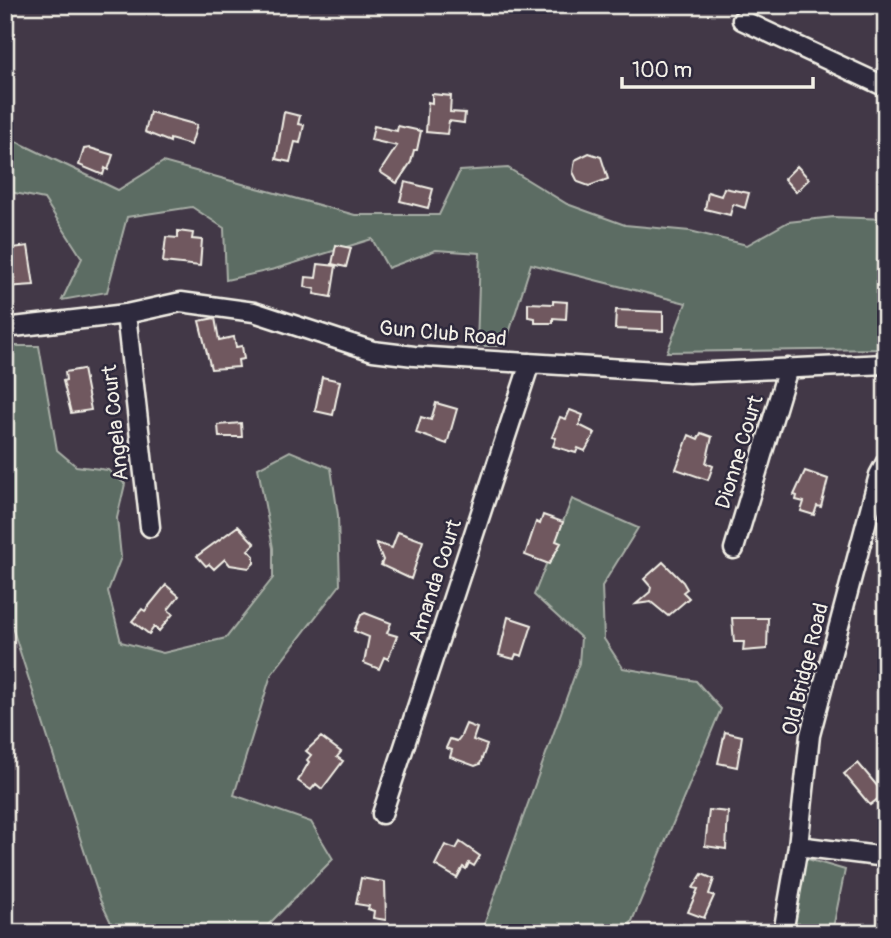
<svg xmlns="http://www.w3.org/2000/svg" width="891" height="938" font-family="Pangolin,sans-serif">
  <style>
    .green { fill: #5b6c63; stroke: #a8aea6; stroke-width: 2 }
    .building { fill: #6f585e; stroke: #f4f1e8; stroke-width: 2 }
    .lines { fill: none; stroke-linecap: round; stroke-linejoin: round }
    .minor-casing { stroke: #f4f1e8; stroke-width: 23 }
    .minor { stroke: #2f2a3d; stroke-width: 18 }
    .labels { text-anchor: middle; stroke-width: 5; stroke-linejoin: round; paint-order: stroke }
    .street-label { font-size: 21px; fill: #f4f1e8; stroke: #2f2a3d }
  </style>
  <rect width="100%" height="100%" fill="#423847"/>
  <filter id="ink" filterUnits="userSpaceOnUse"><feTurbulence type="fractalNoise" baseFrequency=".0143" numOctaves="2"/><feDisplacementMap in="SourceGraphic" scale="14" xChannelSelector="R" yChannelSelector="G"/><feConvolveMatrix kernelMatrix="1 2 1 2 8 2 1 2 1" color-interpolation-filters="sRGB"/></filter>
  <g filter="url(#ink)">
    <path class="green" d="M9 138 118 190 163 162 355 215H439L460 171 508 168 567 204 625 225 690 231 747 245 788 222 834 217 886 219V349L667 352 686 303 531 264 505 346H477L480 253 436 250 388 268 372 239 275 269 226 280 224 228 192 207 127 217 107 292 62 300 82 258 44 199 5 191V139Z
      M5 346H39L57 450 76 466 108 470 125 484 117 518 121 557 108 591 121 642 163 653 226 638 273 578V548L258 468 290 451 331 468 338 515 340 585 271 675 234 795 311 822 333 859 261 932C291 927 315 919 344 933H116L100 900 5 605Z
      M572 499 638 528 602 586 604 639 623 668 696 681 721 709 627 933H481L579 663 581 638 534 595Z
      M801 857 845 870 832 933H789Z"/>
    <path class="building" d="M432 94 451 96 450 112 465 113 464 123 449 121 447 134 426 132 428 102 432 103Z
      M150 112 197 125 191 145 170 139V142L145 132Z
      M284 112 300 116 298 124 304 125 300 143 295 142 290 162 276 159Z
      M374 126 397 131 398 126 421 131 417 150H414L411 162 397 183 380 172 397 146 371 140Z
      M90 148 113 155 108 170 105 168 103 175 79 165 84 149Z
      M589 153 601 157 608 179 589 186 578 182 573 172 575 160Z
      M797 166 809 179 796 192 784 179Z
      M405 182 433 189 428 208 400 201Z
      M724 188 749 193 745 208 733 204 730 215 705 209 708 192 721 196Z
      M178 231 193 233 192 239 202 240 200 266 163 262 166 237 178 238Z
      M336 245 351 248 346 267 332 264Z
      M28 246 34 285 5 287V249Z
      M318 264 336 266 331 297 314 294 315 289 305 287 306 277 316 278Z
      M553 301 567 302 566 319 553 318V323H535V318L528 317V303L553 304Z
      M616 310 663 312V331L615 329Z
      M215 318 219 340 234 337 236 347 242 346 244 359 238 360 239 367 211 369 199 321Z
      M83 369 91 410 71 413 63 381 66 380 65 372Z
      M322 377 340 381 333 415 315 411Z
      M436 403 457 409 447 444 416 433 421 417 431 420Z
      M570 410 583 415 579 425 595 433 585 451 578 448 576 453 553 446 556 438 552 437 560 417 566 419Z
      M241 423 242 437H219L218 425Z
      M701 433 712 437 706 463 713 466 708 480 676 469 689 435 698 439Z
      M805 471 828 479 821 507 817 506 814 515 801 511 804 502 796 500 797 496 794 495Z
      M543 515 563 522 556 541 561 543 549 564 525 555 536 522 540 524Z
      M238 526 255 544 248 550 254 556V563L249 568 230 565 225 559 214 569 209 564 206 566 197 556Z
      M398 532 423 541 411 579 381 565 383 560 376 543 392 548Z
      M663 562 683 582 687 589 683 592 689 598 668 616 651 602 636 604 650 592 651 587 644 579Z
      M166 585 179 596 168 610 173 614 159 631 154 627 149 634 132 621 142 609 145 611Z
      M365 613 391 623 387 633 397 636 388 659 384 657 379 669 364 663 369 637 354 631 361 615Z
      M508 617 532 625 522 656 516 654 514 659 499 655Z
      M732 618H768L767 649 743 651 744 642H734Z
      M466 724 477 728 473 740 487 745 480 764 475 766 450 757 452 750 446 748 450 739 457 741 461 736Z
      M725 732 742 736 737 767 718 763Z
      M321 737 341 752 337 757 343 761 322 789 316 784 311 790 298 781 309 762 307 760 311 755 306 751Z
      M858 763 884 794 870 805 844 774Z
      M709 810 728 812 726 849 705 846Z
      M460 842 480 856 474 866 469 863 466 869 463 867 457 878 435 865 445 845 456 849Z
      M702 874 714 879 709 894 714 896 704 918 688 912 698 889 693 888Z
      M361 878 385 882 386 920 373 918 374 911 368 909 369 906 356 904Z"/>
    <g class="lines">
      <defs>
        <path id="minor" d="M742 20 886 87
          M126 314 150 527
          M5 328 126 314 181 302 254 312 373 351 414 356 689 373 886 364
          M734 549 788 368
          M382 814 530 363
          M798 846 886 857
          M783 933 798 846 810 735 879 475 886 462"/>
      </defs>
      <use href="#minor" class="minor-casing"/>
      <use href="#minor" class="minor"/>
    </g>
  </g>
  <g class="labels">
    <g class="street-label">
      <text transform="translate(443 333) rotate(5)" y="7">Gun Club Road</text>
      <text transform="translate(115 423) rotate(-96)" y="7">Angela Court</text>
      <text transform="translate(739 452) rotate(-73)" y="7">Dionne Court</text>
      <text transform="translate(435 581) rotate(-72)" y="7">Amanda Court</text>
      <text transform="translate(805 669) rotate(-76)" y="7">Old Bridge Road</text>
    </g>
  </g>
  <rect width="891" height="938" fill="none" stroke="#2f2a3d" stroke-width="28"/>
  <rect x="14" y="14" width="863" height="910" fill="none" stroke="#f4f1e8" stroke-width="2.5" filter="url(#ink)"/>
  <path d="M622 77v10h191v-10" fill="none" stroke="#f4f1e8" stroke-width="3.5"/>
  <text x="632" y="77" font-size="21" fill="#f4f1e8" stroke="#2f2a3d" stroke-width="5" paint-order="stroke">100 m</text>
</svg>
